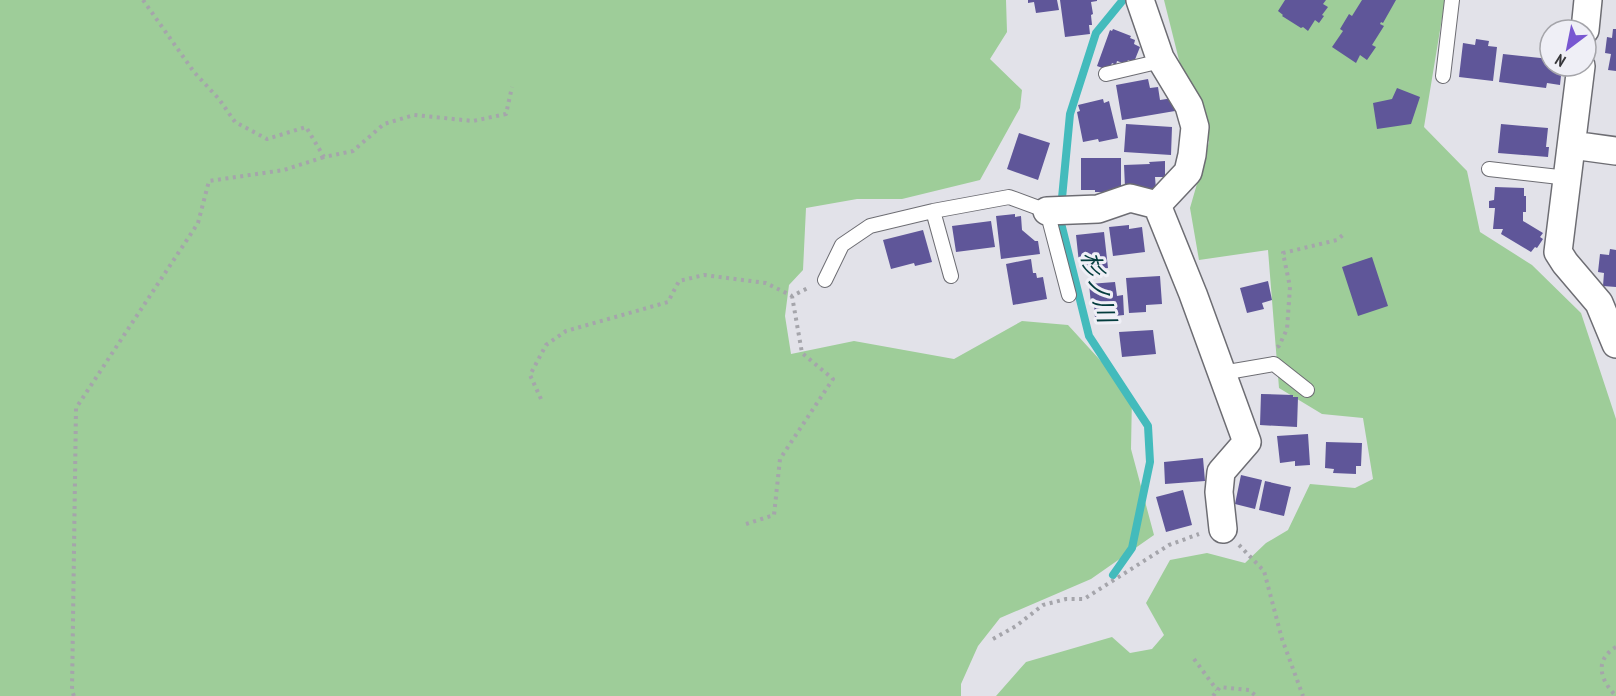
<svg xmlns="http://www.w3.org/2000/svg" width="1616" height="696" font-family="'PT Sans Narrow','Noto Sans JP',sans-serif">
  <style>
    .green { fill: #9ecd99 }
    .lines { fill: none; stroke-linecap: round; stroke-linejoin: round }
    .stream { stroke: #43bbbc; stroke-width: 8 }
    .building { fill: #5f5699 }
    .service-casing { stroke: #6d6d73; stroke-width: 16 }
    .minor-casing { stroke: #6d6d73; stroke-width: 30 }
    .path { stroke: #a5a5ab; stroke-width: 4; stroke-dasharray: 3 4.5; stroke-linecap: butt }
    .service { stroke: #fff; stroke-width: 14 }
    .minor { stroke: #fff; stroke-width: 27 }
    .labels { text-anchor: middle; stroke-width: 6; stroke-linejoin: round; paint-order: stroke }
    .water-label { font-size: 24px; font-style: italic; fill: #033c3d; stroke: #efeff6 }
  </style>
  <rect width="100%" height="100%" fill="#e2e2e9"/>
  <path class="green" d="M0 0H1006L1007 32 990 59 1022 90 1020 108 980 180 902 199H857L806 208 803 270 789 285 785 316 791 354 854 341 954 359 1022 321 1068 325 1132 395 1131 449 1154 535 1091 579 1000 618 978 646 961 684V696H0Z
    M1164 0H1445L1424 127 1467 171 1480 232 1532 265 1581 313 1616 419V696H996L1026 662 1112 637 1130 653 1152 649 1164 635 1146 603 1170 560 1207 553 1245 563 1266 543 1288 530 1310 484 1355 488 1373 479 1363 418 1322 414 1279 388 1268 250 1199 260 1190 208 1209 142 1180 64Z"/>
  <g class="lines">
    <path class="stream" d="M1113 575 1132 548 1150 462 1148 426 1089 336 1060 219 1070 114 1096 33 1123 0"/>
  </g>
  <path class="building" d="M1028 0H1057L1059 10 1036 13 1034 2 1028 3Z
    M1060 0H1097V1L1091 2 1093 14 1091 15 1092 25H1089L1090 34 1065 37Z
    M1285 0H1326L1323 4 1328 7 1322 15 1324 16 1319 23 1315 20 1308 31 1303 27 1301 28 1282 16 1283 15 1278 11Z
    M1362 0H1396L1383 23 1381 22 1380 24 1384 26 1372 45 1376 47 1367 60 1360 55 1356 63 1332 47 1343 31 1340 29 1349 14 1352 16Z
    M1113 29 1131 36 1130 38 1135 40 1134 44 1140 47 1134 62 1128 60 1126 64 1117 61 1116 65 1112 63 1110 68 1106 67 1105 69 1097 66 1110 30 1112 31Z
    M1613 29H1616V71L1608 70 1611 54 1605 53 1607 37 1612 38Z
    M1476 39 1489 41 1488 46 1497 47 1493 81 1459 77 1463 43 1475 45Z
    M1503 54 1550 59V66H1562L1560 85 1547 83 1546 88 1499 82Z
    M1148 79 1150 88 1158 87 1160 100 1173 98 1175 111 1122 120 1116 85Z
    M1397 88 1420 97 1411 124 1377 129 1373 103 1392 99Z
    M1103 99 1104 103 1109 101 1118 138 1099 142 1098 139 1083 142 1077 112 1080 111 1078 105Z
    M1126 124 1172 127 1171 155 1124 152Z
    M1501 124 1548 128 1546 147H1549L1548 157 1498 153Z
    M1019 133 1050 143 1038 180 1007 169Z
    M1081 158H1121V189H1110V192H1095V190H1081Z
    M1165 161V177H1155L1156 189 1133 190 1125 187 1124 165 1150 164 1149 162Z
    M1495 187 1524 188V196H1526V212H1523V221L1543 233 1540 237 1543 239 1537 248 1535 247 1531 252 1501 234 1503 229H1493L1495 208H1489V201L1494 200Z
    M1015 214V217L1021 216 1022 230 1035 241H1038L1040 254 1001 259 996 216Z
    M991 221 995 247 956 252 952 226Z
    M1129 225V229L1142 227 1145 252 1113 256 1109 227Z
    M923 230 932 262 915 266 914 263 891 269 883 240Z
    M1104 232 1108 268 1098 269 1097 266 1082 268 1081 262 1079 263 1076 235Z
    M1610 249 1616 250V287L1603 286 1604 273 1598 272 1600 254 1609 255Z
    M1372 257 1388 306 1358 316 1342 267Z
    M1031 259 1033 273H1036L1037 278 1043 277 1047 299 1013 305 1006 264Z
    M1160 276 1162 304 1146 305V312L1129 313 1126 278Z
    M1268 281 1272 300 1262 303 1264 309 1247 313 1240 288Z
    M1115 282 1117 296 1123 295 1124 315 1095 318 1094 304H1091L1089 284Z
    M1153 330 1156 354 1122 357 1119 332Z
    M1261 394 1293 395V397H1298L1297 427 1260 425Z
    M1308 434 1310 465 1295 466V461L1280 463 1277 436Z
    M1326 442 1362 443 1361 466H1356V474L1333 473 1334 469 1325 468Z
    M1203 458 1205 481 1165 484 1164 462Z
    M1241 475 1262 480 1255 509 1235 504Z
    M1265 481 1291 487 1284 516 1259 510Z
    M1183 490 1192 525 1166 532 1156 497Z"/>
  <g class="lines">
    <defs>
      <path id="service" d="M1106 74 1161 61
        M1443 76 1452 0
        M1489 169 1568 178
        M933 211 951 276
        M825 280 842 245 870 226 933 211 1009 197 1047 211 1069 295
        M1222 373 1274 364 1307 390"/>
      <path id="minor" d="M1585 30 1588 0
        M1581 66 1558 252 1565 263 1599 303 1616 344
        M1572 145 1616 151
        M1157 205 1193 294 1247 442 1221 472 1219 492 1223 529
        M1047 211 1098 209 1130 198 1157 205 1188 172 1192 155 1195 127 1189 106 1160 58 1140 0"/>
    </defs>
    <use href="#service" class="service-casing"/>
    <use href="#minor" class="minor-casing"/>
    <path class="path" d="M143 0 194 72 219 99 235 122 267 139 306 127 324 157 353 151 384 124 414 115 473 121 506 114 512 87
      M1277 347 1279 346 1287 329 1290 287 1283 253 1337 240 1344 234
      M541 399 530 375 546 345 566 331 668 302 679 281 704 275 766 283 792 296 808 288
      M746 524 774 515 780 459 833 379 802 353 792 296
      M1239 545 1264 571 1282 639 1303 696
      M993 639 1016 626 1043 605 1066 599H1084L1169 545 1199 534
      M1616 647C1594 660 1600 680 1616 696
      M1194 659 1217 690
      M74 696 72 691 76 408 198 223 209 181 284 170 324 157
      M1213 696 1220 687 1249 690 1256 696"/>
    <use href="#service" class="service"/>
    <use href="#minor" class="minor"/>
  </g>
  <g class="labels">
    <g class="water-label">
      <text transform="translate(1098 287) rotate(75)" y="8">杉ノ川</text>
    </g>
  </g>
  <g transform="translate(1568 48) rotate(212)"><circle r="28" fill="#efeff6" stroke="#a5a5aa" stroke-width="1.5"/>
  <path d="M0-4.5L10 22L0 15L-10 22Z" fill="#7857d1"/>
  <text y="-9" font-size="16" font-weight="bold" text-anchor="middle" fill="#363639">N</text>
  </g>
</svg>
